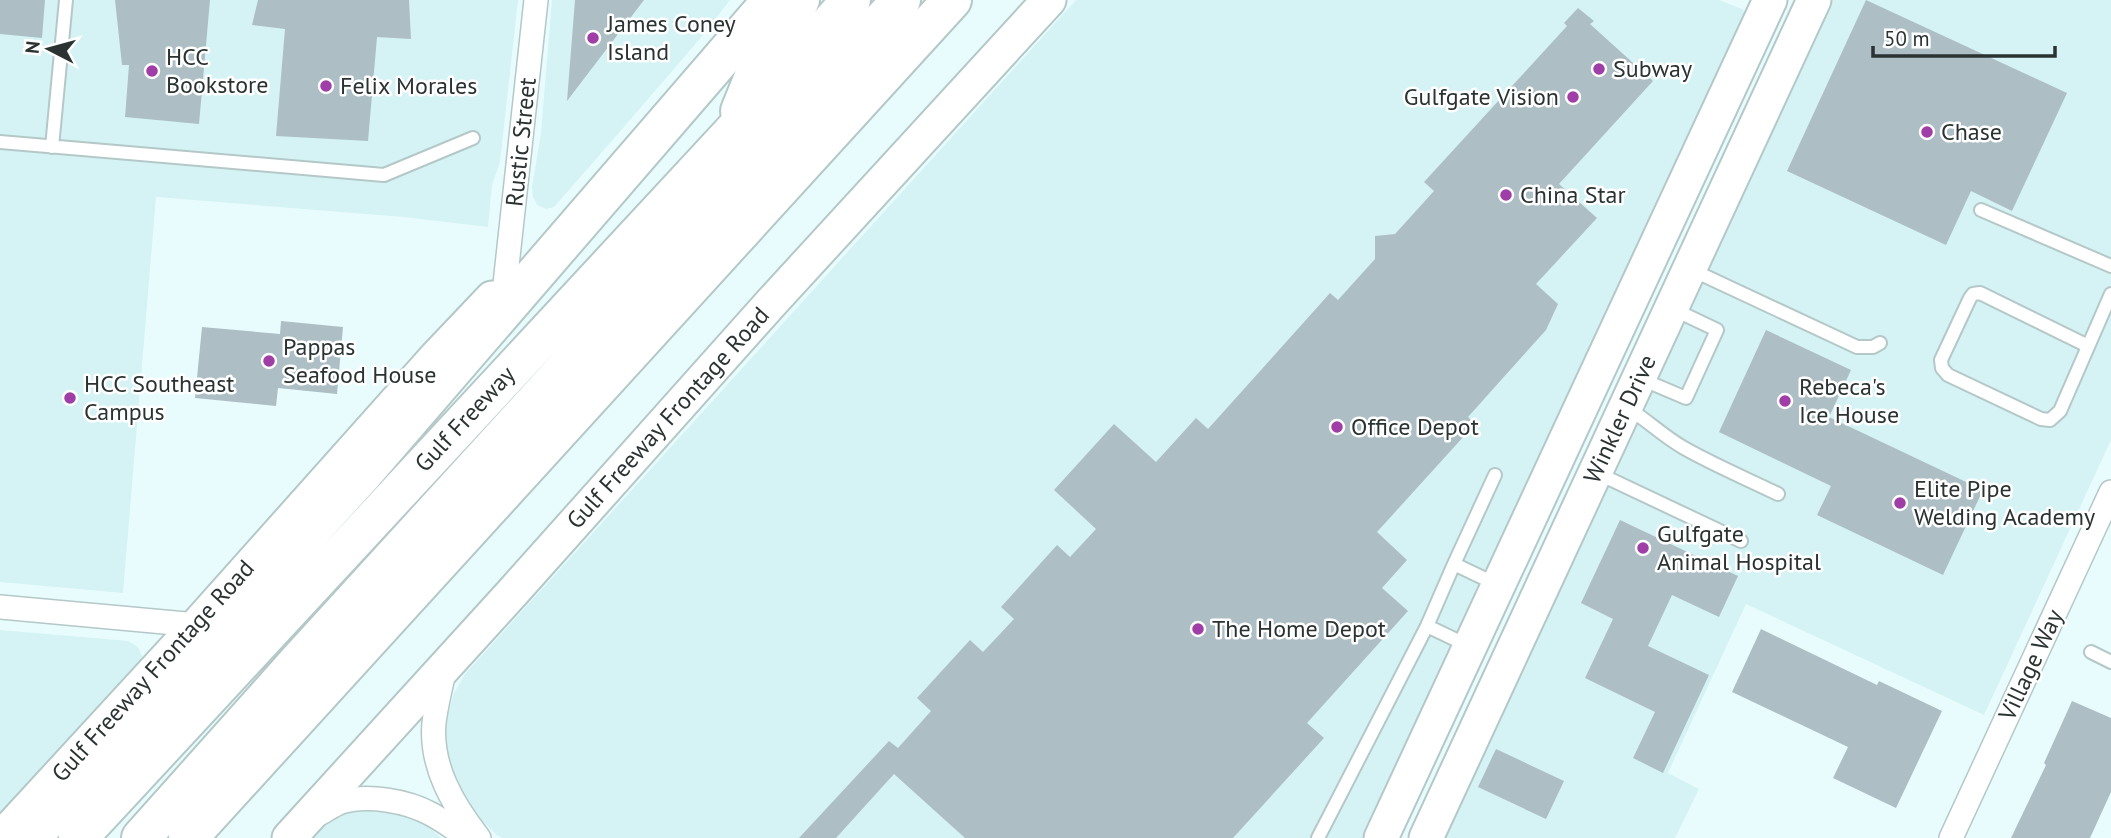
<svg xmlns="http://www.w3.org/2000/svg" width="2111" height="838" font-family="'PT Sans',sans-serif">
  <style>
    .built { fill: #d5f3f4 }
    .building { fill: #adbec5 }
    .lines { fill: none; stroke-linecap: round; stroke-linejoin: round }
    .lane-casing { stroke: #b4c8c8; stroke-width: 16 }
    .street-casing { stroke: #b4c8c8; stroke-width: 26 }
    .secondary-casing { stroke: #b4c8c8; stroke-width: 37 }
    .highway-casing { stroke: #b4c8c8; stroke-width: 42 }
    .lane { stroke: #fff; stroke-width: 12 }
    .street { stroke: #fff; stroke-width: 23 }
    .secondary { stroke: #fff; stroke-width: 33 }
    .highway { stroke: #fff; stroke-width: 38 }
    .poi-dot { fill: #9f3ea6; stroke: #fff; stroke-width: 2.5 }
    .labels { text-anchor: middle; stroke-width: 5; stroke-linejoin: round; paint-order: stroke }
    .poi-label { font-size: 24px; fill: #2a3232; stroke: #fff; text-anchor: start }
    .street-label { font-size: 24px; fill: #2a3232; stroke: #fff }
  </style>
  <rect width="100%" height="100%" fill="#e8fcfd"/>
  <path class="built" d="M0 0H518L500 162 492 185 488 227 403 217 156 197 123 593 0 582Z
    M552 0H730L704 34 617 135 554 207 546 209 537 205 533 197 532 187 541 133Z
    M1076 0H1719L1742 9 1748 14 1364 838H502L497 835 474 813 462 795 451 773 445 748 446 722 454 693 465 674Z
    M1829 0H2111V440L1984 715 1746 604 1668 773 1699 789 1675 838H1437Z
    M0 630 128 641 138 647 142 656 139 668 0 821Z
    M373 808 397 810 420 819 441 838H313L325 825 349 812Z"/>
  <path class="building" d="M0 0H45L42 38 0 34Z
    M115 0H210L199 124 125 117 129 65H122Z
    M258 0H409L411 39 377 37 368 141 276 136 285 29 252 25Z
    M575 0H644L567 101Z
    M1866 0 2067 93 2012 211 1971 191 1946 245 1787 171Z
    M1578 8 1594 21 1590 24 1653 81 1559 184 1597 218 1536 284 1558 304 1546 330 1468 417 1475 424 1377 532 1407 560 1382 588 1408 611 1307 723 1324 738 1233 838H965L894 774 836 838H799L889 741 898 748 931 711 917 698 970 640 983 652 1014 619 1001 607 1057 545 1070 557 1096 529 1054 490 1114 424 1156 462 1196 418 1208 429 1330 293 1338 300 1375 259V236L1395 234 1434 191 1424 182 1567 26 1564 23Z
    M281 321 343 327 337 394 278 388 276 406 195 398 202 327 280 334Z
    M1766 330 1851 370 1829 417 1983 490 1943 575 1817 515 1831 486 1719 432Z
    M1620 520 1738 576 1719 617 1672 595 1648 646 1709 675 1663 773 1633 758 1655 712 1585 678 1613 619 1581 603Z
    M1761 629 1877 685 1879 681 1942 711 1896 808 1833 778 1848 747 1732 692Z
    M2072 701 2111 718V792L2090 838H2011L2046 765 2044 763Z
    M1496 749 1564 781 1546 819 1478 787Z"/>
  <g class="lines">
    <defs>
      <path id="lane" d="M0 142 384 175 473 138
        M52 147 66 0
        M1981 210 2111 266
        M1690 269 1857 347H1873L1880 343
        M2088 346 1980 293 1973 294 1970 298 1941 360 1942 368 1948 375 2041 419 2050 420 2060 411 2111 294
        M1639 378 1686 398 1717 330 1673 309
        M1626 407C1646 419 1663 436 1684 448 1714 465 1747 479 1778 494
        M1595 472 1741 541
        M1495 475 1454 564 1498 585
        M1454 564 1427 626 1469 646
        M2091 652 2111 662
        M1318 838 1427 626"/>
      <path id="street" d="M505 284 536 0
        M0 607 197 625
        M445 668C441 686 436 705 434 723 430 766 453 805 479 838
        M317 815C325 811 333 805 341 802 368 794 407 801 431 814 444 821 456 830 468 838
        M1951 838 2111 492"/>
      <path id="secondary" d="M1 838 197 625 436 357 492 298
        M289 838 513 592 771 303 1049 0
        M1381 838 1770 0
        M1426 838 1814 0"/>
      <path id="highway" d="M740 111 765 49 800 0
        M31 838 361 476 772 0
        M78 838 731 134 851 0
        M141 838 297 663 901 0
        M188 838 952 0"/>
    </defs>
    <use href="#lane" class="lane-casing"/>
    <use href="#street" class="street-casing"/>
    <use href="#secondary" class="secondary-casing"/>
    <use href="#highway" class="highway-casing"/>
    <use href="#lane" class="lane"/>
    <use href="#street" class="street"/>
    <use href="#secondary" class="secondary"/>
    <use href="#highway" class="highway"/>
  </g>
  <g class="poi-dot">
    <circle cx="593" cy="38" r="7"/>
    <circle cx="1599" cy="69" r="7"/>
    <circle cx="152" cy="71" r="7"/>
    <circle cx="326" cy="86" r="7"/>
    <circle cx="1573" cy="97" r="7"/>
    <circle cx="1927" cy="132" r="7"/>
    <circle cx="1506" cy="195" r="7"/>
    <circle cx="269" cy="361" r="7"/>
    <circle cx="70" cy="398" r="7"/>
    <circle cx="1785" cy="401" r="7"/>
    <circle cx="1337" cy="427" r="7"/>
    <circle cx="1900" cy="503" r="7"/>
    <circle cx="1643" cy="548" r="7"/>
    <circle cx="1198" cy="629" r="7"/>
  </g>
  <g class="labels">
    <g class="poi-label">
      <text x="607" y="32">James Coney<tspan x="607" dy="28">Island</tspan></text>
      <text x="166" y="65">HCC<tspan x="166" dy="28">Bookstore</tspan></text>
      <text x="1613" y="77">Subway</text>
      <text x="340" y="94">Felix Morales</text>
      <text x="1559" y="105" text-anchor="end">Gulfgate Vision</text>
      <text x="1941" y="140">Chase</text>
      <text x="1520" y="203">China Star</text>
      <text x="283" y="355">Pappas<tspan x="283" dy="28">Seafood House</tspan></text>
      <text x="84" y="392">HCC Southeast<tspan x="84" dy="28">Campus</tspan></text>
      <text x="1799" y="395">Rebeca's<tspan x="1799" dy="28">Ice House</tspan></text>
      <text x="1351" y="435">Office Depot</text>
      <text x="1914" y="497">Elite Pipe<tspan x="1914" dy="28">Welding Academy</tspan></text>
      <text x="1657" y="542">Gulfgate<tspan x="1657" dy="28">Animal Hospital</tspan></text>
      <text x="1212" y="637">The Home Depot</text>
    </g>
    <g class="street-label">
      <text transform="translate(521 142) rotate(-84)" y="8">Rustic Street</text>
      <text transform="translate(668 418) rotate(-48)" y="8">Gulf Freeway Frontage Road</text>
      <text transform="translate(465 419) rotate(-47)" y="8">Gulf Freeway</text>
      <text transform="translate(1620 419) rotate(-65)" y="8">Winkler Drive</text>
      <text transform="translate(2031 665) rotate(-65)" y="8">Village Way</text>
      <text transform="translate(153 671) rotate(-48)" y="8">Gulf Freeway Frontage Road</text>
    </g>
  </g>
  <g transform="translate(49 49) rotate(276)" stroke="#ffffff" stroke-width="5" paint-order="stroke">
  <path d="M0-5L12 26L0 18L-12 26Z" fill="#2a3232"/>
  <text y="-10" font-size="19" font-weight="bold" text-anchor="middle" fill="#2a3232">N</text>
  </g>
  <path d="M1873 46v10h182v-10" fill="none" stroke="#2a3232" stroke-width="3.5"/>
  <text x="1884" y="46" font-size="21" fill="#2a3232" stroke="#ffffff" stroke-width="5" paint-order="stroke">50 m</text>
</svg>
